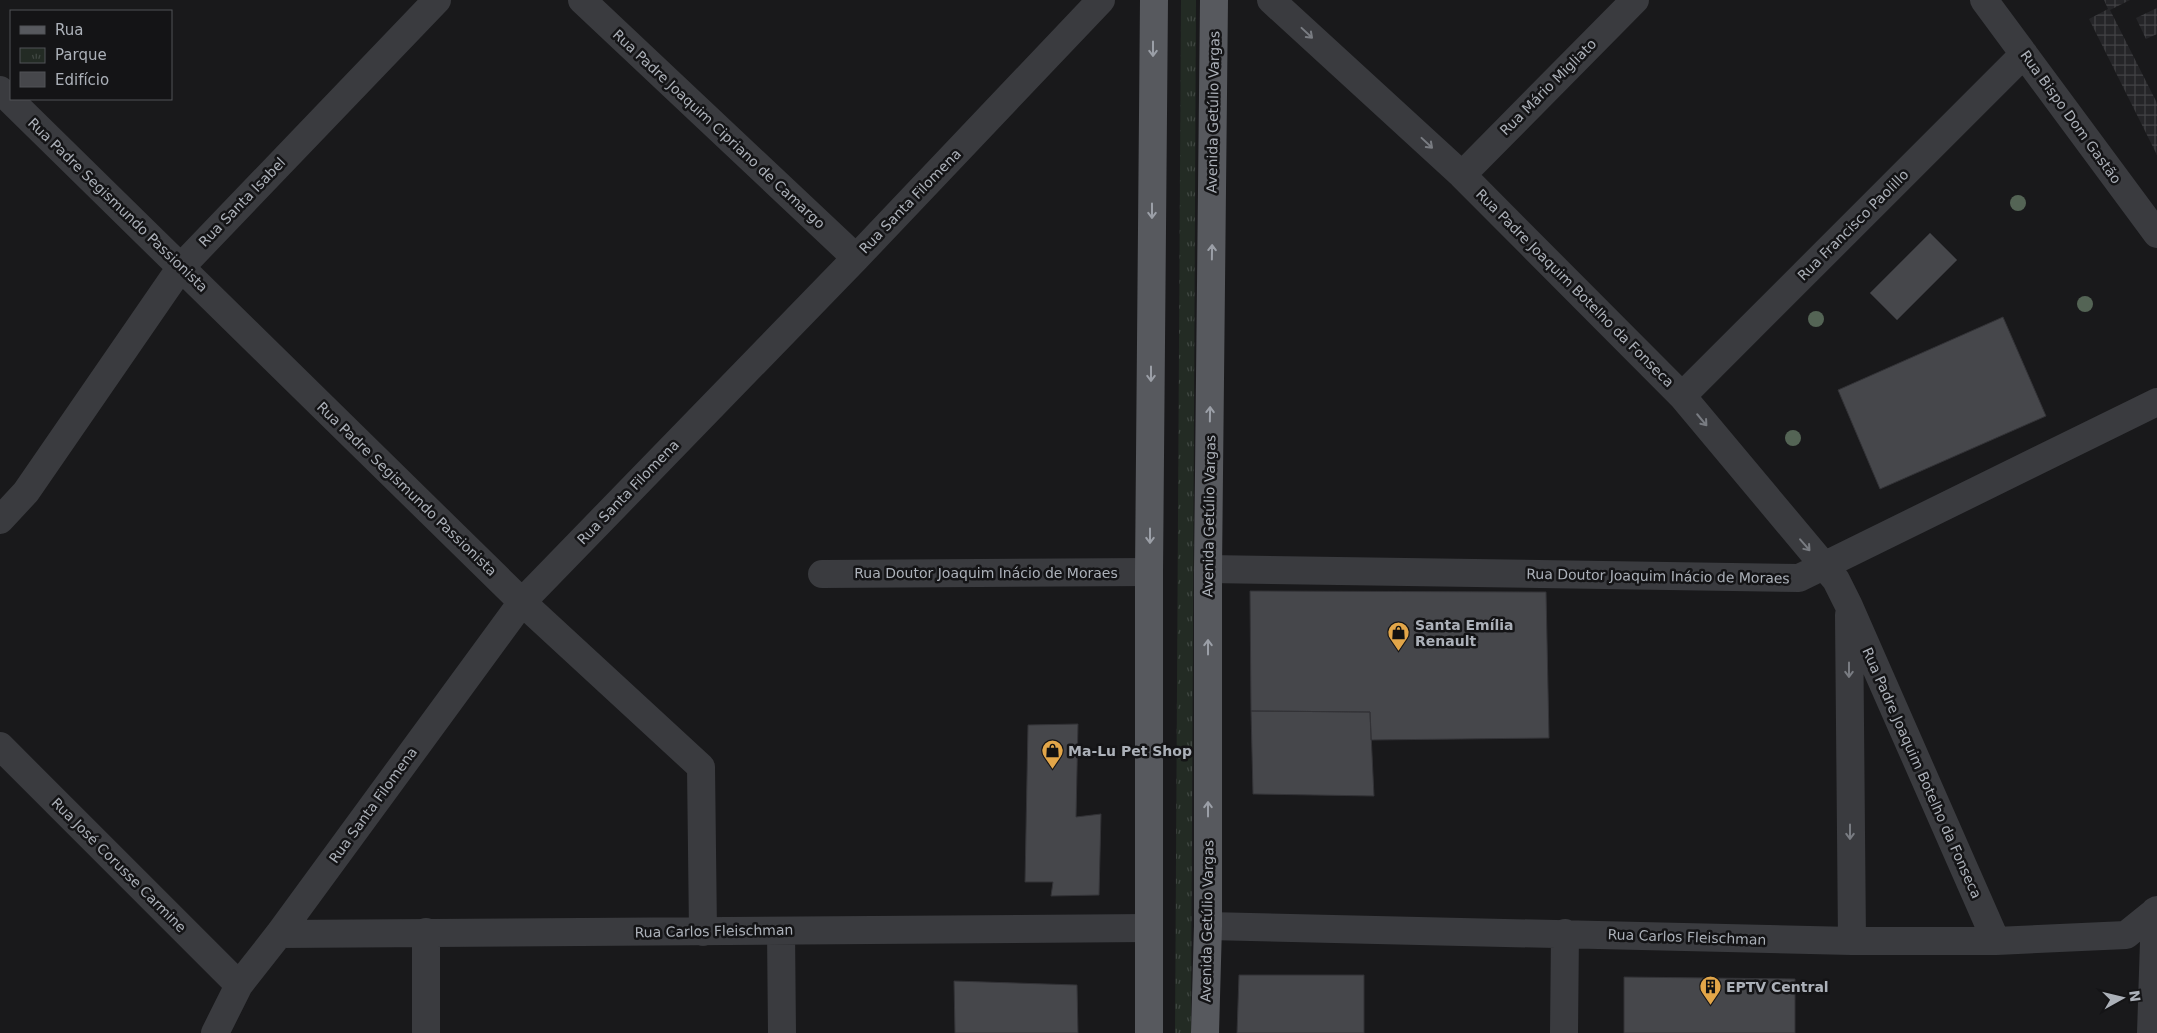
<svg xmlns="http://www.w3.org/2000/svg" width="2157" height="1033" font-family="'DejaVu Sans',sans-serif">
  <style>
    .industrial { fill: url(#industrial-grid) }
    .park { fill: url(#park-tufts) }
    .building { fill: #46474b; stroke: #333337 }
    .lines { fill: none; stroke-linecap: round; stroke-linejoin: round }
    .street { stroke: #3a3b3f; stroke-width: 28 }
    .primary { stroke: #57595e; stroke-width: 28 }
    .tree { fill: #546455 }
    .oneway { stroke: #797c82 }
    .oneway2 { stroke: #9b9fa7 }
    .labels { text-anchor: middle; stroke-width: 5; stroke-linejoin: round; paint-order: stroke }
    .street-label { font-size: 14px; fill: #acb1b9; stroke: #141416 }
    .poi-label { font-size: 14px; font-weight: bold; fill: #acb1b9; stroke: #141416; text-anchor: start }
  </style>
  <defs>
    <pattern id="industrial-grid" width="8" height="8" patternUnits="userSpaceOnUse" patternTransform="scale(1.25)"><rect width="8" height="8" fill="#252528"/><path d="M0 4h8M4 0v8" fill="none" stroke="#424245"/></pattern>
    <pattern id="park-tufts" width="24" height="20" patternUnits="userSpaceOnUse" patternTransform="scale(1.25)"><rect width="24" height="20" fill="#232b24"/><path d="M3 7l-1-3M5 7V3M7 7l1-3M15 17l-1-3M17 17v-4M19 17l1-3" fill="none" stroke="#404742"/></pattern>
  </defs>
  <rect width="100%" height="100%" fill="#19191b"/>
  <path class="industrial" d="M2104 0H2130L2110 10 2157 103V155L2089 19 2108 9Z
    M2157 8V34L2146 39 2136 18Z"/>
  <path class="park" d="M1181 0H1196L1191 1033H1175Z"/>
  <path class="building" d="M1930 233 1957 260 1897 320 1870 293Z
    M2003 317 2046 416 1880 489 1838 390Z
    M1250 591 1546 592 1549 738 1371 740 1370 712 1251 711Z
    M1251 711 1370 712 1374 796 1253 794Z
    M1078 724 1076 817 1101 814 1099 895 1051 896 1053 882H1025L1028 725Z
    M1239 975H1364V1033H1237Z
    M1624 977 1795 979V1033H1624Z
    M954 981 1077 985 1078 1033H955Z"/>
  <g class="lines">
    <path class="street" d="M582 0 856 258
      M1271 0 1462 175 1682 396 1836 580 1848 604 1996 941
      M1984 0 2157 234
      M0 90 522 602 701 767 703 932
      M1462 175 1635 0
      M1682 396 2024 54
      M0 520 26 492 181 267 437 0
      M1208 569 1799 578 2157 402
      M822 574 1149 572
      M1849 615 1852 941
      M0 746 239 985
      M1208 926 1852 941H1996L2126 935 2157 910
      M781 931 782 1033
      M279 934 1149 928
      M215 1033 239 985 279 934 522 602 856 258 1101 0
      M426 1033V932
      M1564 1033 1565 933
      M2151 1033 2155 911"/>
    <path class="primary" d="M1149 1033V572L1154 0
      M1205 1033 1208 926V569L1214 0"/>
  </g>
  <g class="tree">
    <circle cx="2018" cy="203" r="8"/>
    <circle cx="2085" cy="304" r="8"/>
    <circle cx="1816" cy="319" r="8"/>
    <circle cx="1793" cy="438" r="8"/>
  </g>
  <defs><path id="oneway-shaft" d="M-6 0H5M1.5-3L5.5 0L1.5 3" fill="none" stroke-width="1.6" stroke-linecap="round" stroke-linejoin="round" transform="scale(1.25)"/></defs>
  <g class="oneway">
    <use href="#oneway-shaft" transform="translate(1307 33) rotate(43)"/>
    <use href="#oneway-shaft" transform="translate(1427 143) rotate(43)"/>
    <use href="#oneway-shaft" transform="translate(1702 420) rotate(50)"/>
    <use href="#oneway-shaft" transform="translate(1805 545) rotate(49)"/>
    <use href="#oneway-shaft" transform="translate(1849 670) rotate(90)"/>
    <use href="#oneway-shaft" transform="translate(1850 832) rotate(90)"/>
  </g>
  <g class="oneway2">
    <use href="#oneway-shaft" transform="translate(1153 49) rotate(90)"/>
    <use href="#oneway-shaft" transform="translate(1152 211) rotate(90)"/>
    <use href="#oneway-shaft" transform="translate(1212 252) rotate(-89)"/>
    <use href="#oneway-shaft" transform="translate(1151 374) rotate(90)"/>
    <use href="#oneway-shaft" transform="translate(1210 414) rotate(-89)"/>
    <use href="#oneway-shaft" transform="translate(1150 536) rotate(90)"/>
    <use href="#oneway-shaft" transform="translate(1208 647) rotate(-90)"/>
    <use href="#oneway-shaft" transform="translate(1208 809) rotate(-90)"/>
  </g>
  <defs>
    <symbol id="shop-pin" viewBox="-11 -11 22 30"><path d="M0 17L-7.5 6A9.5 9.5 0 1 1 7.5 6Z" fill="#e2a649" stroke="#141416"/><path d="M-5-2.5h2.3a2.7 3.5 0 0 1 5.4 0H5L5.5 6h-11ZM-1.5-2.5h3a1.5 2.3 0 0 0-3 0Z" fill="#111"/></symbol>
    <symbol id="building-pin" viewBox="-11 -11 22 30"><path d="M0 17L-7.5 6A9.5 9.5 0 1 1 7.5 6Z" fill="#e2a649" stroke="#141416"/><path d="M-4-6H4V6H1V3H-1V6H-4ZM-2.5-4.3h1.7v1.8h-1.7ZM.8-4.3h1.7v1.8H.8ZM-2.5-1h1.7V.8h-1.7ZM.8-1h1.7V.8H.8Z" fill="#111"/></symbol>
  </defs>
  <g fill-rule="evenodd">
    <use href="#shop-pin" x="1386" y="620" width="25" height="34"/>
    <use href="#shop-pin" x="1040" y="738" width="25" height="34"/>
    <use href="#building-pin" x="1698" y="974" width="25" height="34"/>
  </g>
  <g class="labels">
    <g class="street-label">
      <text transform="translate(1548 87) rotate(-45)" y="5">Rua Mário Migliato</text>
      <text transform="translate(1213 112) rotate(-89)" y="5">Avenida Getúlio Vargas</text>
      <text transform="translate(2071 117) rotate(54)" y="5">Rua Bispo Dom Gastão</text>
      <text transform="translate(719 129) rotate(43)" y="5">Rua Padre Joaquim Cipriano de Camargo</text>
      <text transform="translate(910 201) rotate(-46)" y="5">Rua Santa Filomena</text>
      <text transform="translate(242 202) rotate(-46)" y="5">Rua Santa Isabel</text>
      <text transform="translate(118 205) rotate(44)" y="5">Rua Padre Segismundo Passionista</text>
      <text transform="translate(1853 225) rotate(-45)" y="5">Rua Francisco Paolillo</text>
      <text transform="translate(1575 288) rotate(45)" y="5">Rua Padre Joaquim Botelho da Fonseca</text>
      <text transform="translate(407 489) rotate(44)" y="5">Rua Padre Segismundo Passionista</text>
      <text transform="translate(628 492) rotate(-46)" y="5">Rua Santa Filomena</text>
      <text transform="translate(1209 516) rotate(-89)" y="5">Avenida Getúlio Vargas</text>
      <text x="986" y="578">Rua Doutor Joaquim Inácio de Moraes</text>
      <text transform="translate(1658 576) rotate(1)" y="5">Rua Doutor Joaquim Inácio de Moraes</text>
      <text transform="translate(1922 773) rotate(66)" y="5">Rua Padre Joaquim Botelho da Fonseca</text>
      <text transform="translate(373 805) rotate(-54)" y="5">Rua Santa Filomena</text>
      <text transform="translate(119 865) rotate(45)" y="5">Rua José Corusse Carmine</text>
      <text transform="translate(1207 921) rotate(-89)" y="5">Avenida Getúlio Vargas</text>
      <text transform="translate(714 931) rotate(-1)" y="5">Rua Carlos Fleischman</text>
      <text transform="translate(1687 937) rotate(2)" y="5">Rua Carlos Fleischman</text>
    </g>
    <g class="poi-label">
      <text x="1415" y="630">Santa Emília<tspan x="1415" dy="16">Renault</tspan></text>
      <text x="1068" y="756">Ma-Lu Pet Shop</text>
      <text x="1726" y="992">EPTV Central</text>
    </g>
  </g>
  <rect x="10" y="10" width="162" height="90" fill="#141416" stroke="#515357"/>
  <rect x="20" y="26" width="25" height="8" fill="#57595e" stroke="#515357"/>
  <text x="55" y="35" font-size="15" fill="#acb1b9">Rua</text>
  <rect x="20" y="48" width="25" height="15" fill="url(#park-tufts)" stroke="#515357"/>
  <text x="55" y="60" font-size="15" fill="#acb1b9">Parque</text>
  <rect x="20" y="72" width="25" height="15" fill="#46474b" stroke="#515357"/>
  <text x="55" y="85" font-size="15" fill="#acb1b9">Edifício</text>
  <g transform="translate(2122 998) rotate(82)" stroke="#141416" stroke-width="4" paint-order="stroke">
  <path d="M0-4L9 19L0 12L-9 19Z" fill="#acb1b9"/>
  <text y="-8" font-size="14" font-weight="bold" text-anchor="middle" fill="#acb1b9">N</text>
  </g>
</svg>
